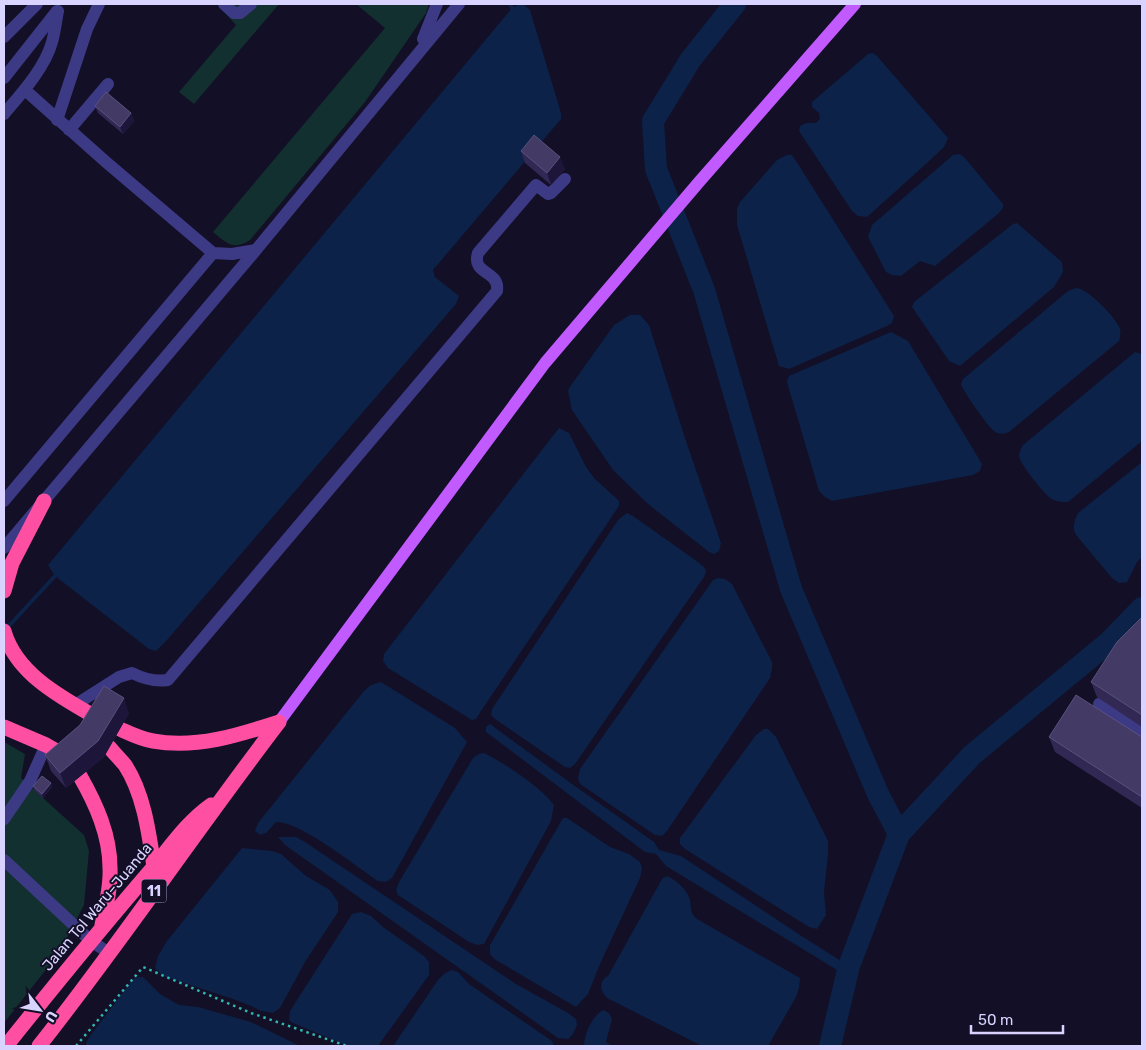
<svg xmlns="http://www.w3.org/2000/svg" width="1146" height="1050" font-family="Rubik,sans-serif">
  <style>
    .green { fill: #12302f }
    .water { fill: #0c2248 }
    .lines { fill: none; stroke-linecap: round; stroke-linejoin: round }
    .stream { stroke: #0c2248; stroke-width: 4 }
    .river { stroke: #0c2248; stroke-width: 22 }
    .path { stroke: #2fb8b0; stroke-width: 2.5; stroke-dasharray: 2.5 4; stroke-linecap: butt }
    .minor { stroke: #3d3a85; stroke-width: 12 }
    .major { stroke: #c25bff; stroke-width: 12 }
    .highway { stroke: #ff4fa3; stroke-width: 15 }
    .wall { fill: #312854 }
    .shaded-wall { fill: #1d163a }
    .building { fill: #433a66; stroke: #5a527e }
    .labels { text-anchor: middle; stroke-width: 4; stroke-linejoin: round; paint-order: stroke }
    .shield { fill: #130f26; stroke: #9e99be; stroke-width: 1 }
    .shield-label { font-size: 14px; font-weight: bold; fill: #d9d4ff }
    .street-label { font-size: 15px; fill: #d9d4ff; stroke: #130f26 }
  </style>
  <rect width="100%" height="100%" fill="#130f26"/>
  <path class="green" d="M232 4H279L194 104 179 92 236 25 223 11Z
    M356 4H429L426 13 365 102 250 240C233 251 227 243 213 232L385 28Z
    M4 742 25 754 21 778 84 835 89 851 84 905 59 953 4 1023Z"/>
  <path class="water" d="M520 4H523L530 10 561 113V119L433 270 435 277 459 296 456 304 167 640 156 651 149 649 55 576 48 565 512 8Z
    M873 53 877 56 948 138 944 147 927 163 867 217 858 216 852 211 799 131 800 126 806 123H816L820 119 819 113 812 107V102L868 54Z
    M960 154 965 158 1003 204V208L999 213 935 266 920 261 901 276 892 275 886 272 868 237 872 225 953 155Z
    M787 155H792L798 164 894 316 892 323 887 326 789 369 779 366 737 225V209L740 202 777 160Z
    M1017 223 1062 262 1063 272 1054 287 960 366 949 361 912 307 914 302 1013 224Z
    M1076 288C1087 288 1117 318 1120 329 1121 333 1120 337 1119 341L1009 432C1004 434 999 435 994 431 985 423 967 396 961 385L963 379 1068 291Z
    M630 315H640L649 325 685 438 721 543 719 551 714 554 709 552 648 504 613 470 572 410 568 391 569 388 614 325Z
    M891 332 908 341 982 464 980 471 973 475 832 501 825 497 819 491 787 382 789 376Z
    M1135 352 1142 354V441L1068 502C1062 502 1055 502 1049 497 1043 492 1020 464 1019 456 1019 452 1021 448 1023 445Z
    M559 428 569 433 586 467 595 479 616 498 619 501V506L479 714 476 719 472 720 388 668 383 661 384 654Z
    M1142 462V557L1137 562 1127 582 1119 583 1112 578 1076 535C1072 527 1074 521 1078 513Z
    M627 513 633 516 698 562 704 567 706 571 704 577 575 764 570 768 565 767 495 719 491 715 492 709 618 520Z
    M718 578 725 579 732 584 772 662V668L770 678 667 831 662 836 655 835 580 784 578 778 580 769 713 580Z
    M381 682 455 728 467 742 392 878 386 882 378 881C357 867 300 821 276 822L266 833 260 835 255 831 258 823 364 691 371 685Z
    M490 724 572 784 654 842 659 850 681 856 800 935 849 966 847 976 666 866 656 854 645 852 486 732V727Z
    M764 729H768L776 737 828 841V854L824 892 826 915 817 929 809 927 685 849 680 844V838L756 735Z
    M484 753C503 762 542 788 554 805L551 821 484 944 477 945 469 942 398 895 396 890 399 882 473 758 479 754Z
    M563 818H567L610 847 629 854 640 862 642 868 640 878 600 964 588 994 576 1007 494 959 490 954V945Z
    M278 837H296L305 842 516 984 568 1013 576 1019 577 1025 573 1034 568 1039 558 1038 285 845Z
    M242 848 272 851 281 854 306 876 330 890 338 902V912L305 962 280 1008 273 1013 261 1011 251 1006 233 999 163 976 155 968 158 956 167 941Z
    M667 876C677 881 687 889 690 900 692 911 689 911 697 919L800 978 799 988 796 997 768 1046H702L607 998C600 990 598 982 608 976L662 879Z
    M361 912 371 916 383 927 424 956 429 962V975L378 1046H348L293 1023 289 1020 290 1011 352 914Z
    M452 970 458 972 469 984 552 1041 554 1046H393L438 980 445 973Z
    M137 977H143L160 994 179 1005 198 1007 251 1022 300 1046H87L86 1043 90 1036 133 979Z
    M603 1010 609 1013 612 1019 606 1042 612 1046H585L584 1045C585 1032 592 1017 603 1010Z"/>
  <g class="lines">
    <path class="stream" d="M510 4 512 8
      M7 628 55 576"/>
    <path class="river" d="M735 4 691 59 653 121 656 169 704 290 791 589 878 794 899 834
      M830 1046 849 966 899 834 972 755 1109 642 1142 608"/>
    <path class="path" d="M76 1046 143 967 251 1013 347 1046"/>
    <path class="minor" d="M224 4 234 13H240L251 4
      M4 37 37 4
      M423 39 437 4
      M4 78 57 11
      M25 90 106 162 213 253
      M4 114C21 94 45 68 52 42 55 32 56 21 58 11
      M57 120 87 29 99 4
      M69 130 108 84
      M4 501 213 253 232 254 256 250
      M4 548 256 250 459 4
      M1099 704 1142 733
      M75 705 119 677 132 673C144 679 155 682 168 680L497 291C500 270 471 275 478 253L536 185 548 194 551 193 565 179
      M4 819 30 781 46 745
      M4 860 91 941 109 953"/>
    <path class="major" d="M279 722 545 363 699 182 855 4"/>
    <path class="highway" d="M4 591 12 563 44 501
      M4 631C16 674 62 698 99 719
      M4 727 46 745 67 757
      M120 729C131 734 141 739 153 741 196 749 239 735 279 722
      M109 747C114 753 120 759 125 765 144 794 149 834 154 867L153 873
      M80 776C96 804 110 835 110 868 111 887 106 906 102 925
      M6 1046C54 986 102 927 152 869 171 846 187 822 211 805
      M39 1046C122 941 197 829 279 722"/>
  </g>
  <path class="wall" d="M95 106 131 113 134 121 123 134 98 113Z
    M521 151 565 169 551 185 525 163Z
    M1142 617V727L1097 697 1091 682Z
    M129 713 104 757 66 788 51 771 45 755Z
    M1049 737H1142V808L1055 752Z
    M51 783 52 787 43 798 34 790 33 786Z"/>
  <path class="shaded-wall" d="M131 113 134 121 123 134 120 127Z
    M560 157 565 169 551 185 547 173Z
    M124 698 129 713 104 757 66 788 60 773Z
    M51 783 52 787 43 798 42 794Z"/>
  <path class="building" d="M106 92 131 113 120 127 95 106Z
    M534 135 560 157 547 173 521 151Z
    M1142 617V715L1091 682 1117 642Z
    M104 686 124 698 98 741 60 773 45 755 80 725Z
    M1076 695 1142 737V797L1049 737Z
    M42 776 51 783 42 794 33 786Z"/>
  <g class="labels">
    <rect class="shield" x="141.5" y="879.5" width="25" height="23" rx="4"/>
    <g class="shield-label">
      <text x="154" y="896">11</text>
    </g>
    <g class="street-label">
      <text transform="translate(97 907) rotate(-50)" y="5">Jalan Tol Waru–Juanda</text>
    </g>
  </g>
  <rect width="1146" height="1050" fill="none" stroke="#d9d4ff" stroke-width="10"/>
  <g transform="translate(40 1010) rotate(121)" stroke="#130f26" stroke-width="4" paint-order="stroke">
  <path d="M0-4L9 19L0 12L-9 19Z" fill="#d9d4ff"/>
  <text y="-8" font-size="14" font-weight="bold" text-anchor="middle" fill="#d9d4ff">U</text>
  </g>
  <path d="M971 1025v8h92v-8" fill="none" stroke="#d9d4ff" stroke-width="2.5"/>
  <text x="978" y="1025" font-size="15" fill="#d9d4ff" stroke="#130f26" stroke-width="4" paint-order="stroke">50 m</text>
</svg>
